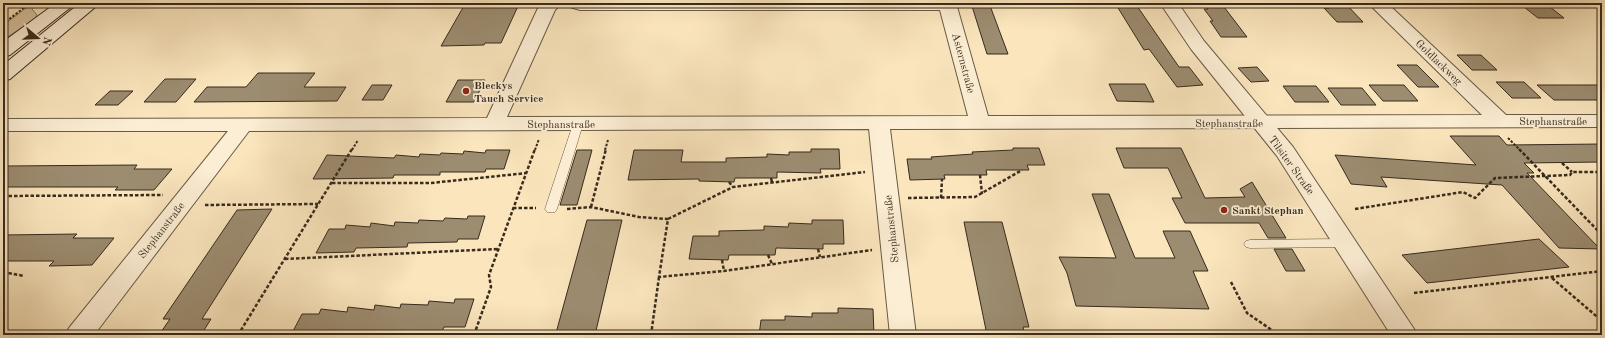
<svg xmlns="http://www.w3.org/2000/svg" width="1605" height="338" font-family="'Old Standard TT',serif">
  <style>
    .green { fill: #d9c5a2; stroke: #887860 }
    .building { fill: #9c8c70; stroke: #372b1d }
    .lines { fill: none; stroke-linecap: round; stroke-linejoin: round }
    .service-casing { stroke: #685a45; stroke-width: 1 }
    .minor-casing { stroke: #685a45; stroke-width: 2 }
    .tertiary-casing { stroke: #685a45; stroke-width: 2 }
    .secondary-casing { stroke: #372b1d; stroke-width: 2 }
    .path-far1 { stroke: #372b1d; stroke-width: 2; stroke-dasharray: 2.5 1.5; stroke-linecap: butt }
    .path { stroke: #372b1d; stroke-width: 2.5; stroke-dasharray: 3.5 2; stroke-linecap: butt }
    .service { fill: #fceed4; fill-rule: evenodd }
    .minor { fill: #fceed4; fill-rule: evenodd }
    .tertiary { fill: #fceed4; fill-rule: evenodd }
    .secondary { fill: #fceed4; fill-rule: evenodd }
    .poi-dot { fill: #8f2418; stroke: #fceed4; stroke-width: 1.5 }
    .labels { text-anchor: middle; stroke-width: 3.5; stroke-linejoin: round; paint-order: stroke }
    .street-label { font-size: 11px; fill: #372b1d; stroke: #fceed4 }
    .poi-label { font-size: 11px; font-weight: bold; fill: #372b1d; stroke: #fceed4; text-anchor: start }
  </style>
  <rect width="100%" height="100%" fill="#fae5bd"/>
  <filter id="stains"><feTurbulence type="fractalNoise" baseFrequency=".005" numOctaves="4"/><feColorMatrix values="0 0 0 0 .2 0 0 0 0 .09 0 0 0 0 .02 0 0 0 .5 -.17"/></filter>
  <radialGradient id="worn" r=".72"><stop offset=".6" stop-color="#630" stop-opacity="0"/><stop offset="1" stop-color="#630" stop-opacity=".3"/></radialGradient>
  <path class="green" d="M33 3H35L32 9 37 15 35 19 3 40V25Z"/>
  <path class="building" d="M971 3H989L1008 54H987Z
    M1115 3H1135L1179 67H1189L1203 85 1177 87 1149 49 1144 50Z
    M1203 3H1221L1247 37H1221L1210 21H1213L1204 9H1208Z
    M1324 3H1345L1363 22H1337L1324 8H1329Z
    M1519 3H1545L1564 18H1538Z
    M465 4H519L501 43H485L484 45 441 46Z
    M1457 55H1481L1497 70H1472Z
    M1397 65H1417L1439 87H1418Z
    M1257 67 1269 81 1251 82 1238 68Z
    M258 73H315L304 87H346L337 101 194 102 207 87H246Z
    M165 79H196L176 102H144Z
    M458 80H485L474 102H446Z
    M1496 82H1524L1541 98H1512Z
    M1109 84H1145L1154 102 1117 101Z
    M372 85H392L383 100H362Z
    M1369 85H1404L1418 101H1383Z
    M1537 85H1602V100H1554Z
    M1283 86H1316L1329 102H1295Z
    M1328 88H1362L1376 105H1341Z
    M110 91H133L118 105H95Z
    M1450 136H1499L1507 145 1602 144V162L1524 163 1534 173H1527L1600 249 1559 248 1502 185 1381 177 1387 187 1351 184 1335 155 1476 165Z
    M1013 148H1039L1045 165H1027L1029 170H986L987 175H944L945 179 910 180 907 159H932L931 157 973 154 972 152 1013 150Z
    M1116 148H1181L1205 198 1245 197 1240 189 1252 182 1286 238H1268L1259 223H1185L1172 198H1182L1168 168H1124Z
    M811 149H839L840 169H820L821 173 777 172V178H735L734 182 699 181V179L628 180 634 150H683L681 162H726V158L767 157V154L789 155V152H811Z
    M486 150H510L504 169H486L485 172H440V175H394L393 178 313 179 327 155 394 158 396 155 419 157 420 154 440 155 441 153 463 154 464 151 485 153Z
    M577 150H592L577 205H560Z
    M137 165 134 169H172L154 190H115L118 187H3V166Z
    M1092 194H1109L1135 258H1175L1163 231H1190L1208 271H1193L1209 309 1076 306 1067 273 1059 257 1116 258Z
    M272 209 202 319H211L201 335H159L170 319H163L237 210Z
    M468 216H485L478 239H458L457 242 408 243 407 247 356 248 354 252 316 253 329 229H345L346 225 370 227 371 223 394 226 395 222 418 223 419 220 443 221 445 218 467 219Z
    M587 220H622L595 335H563V333H556Z
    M812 220H843L844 244H823V249L776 248 775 255H729L728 260 689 259 693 236H719V231L764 230V226L788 227 789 223 812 224Z
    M964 222H1002L1029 327H1023L1025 335H987Z
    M77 234 73 238H114L92 265 49 266 54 261H3V235Z
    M1539 239 1569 267 1427 283 1402 255Z
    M1274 249H1292L1305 271H1286Z
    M455 299H474L465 327H444L442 331 388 332V335H291L302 314H319L321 309 347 312 348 307 374 310 375 305 400 308 401 304 428 305 429 301 454 303Z
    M838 308 873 309 874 335H759L761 320H785V316L812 317V313H838Z"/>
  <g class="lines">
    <defs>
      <path id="service" d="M578 121 583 124 557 209 555 212H547L545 209 573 124Z
        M1346 239 1350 240 1352 243 1350 246 1346 247 1250 248 1246 247 1244 244 1246 241 1250 240Z"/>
      <path id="minor" d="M543 3H562L555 10 507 117 968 116 940 10H580L570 7 567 3H956L988 116 1482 115 1368 3H1387L1506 115H1602V127L890 129 916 335H890L869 129 249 131 94 335H66L69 328 228 131H3V119L487 118 538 8Z"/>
      <path id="tertiary" d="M1160 3H1178L1204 41 1293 147 1418 335H1391L1277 156 1191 49Z"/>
      <path id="secondary" d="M56 3H76L10 55 3 57V42Z
        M80 3H100L10 79 3 81V65Z"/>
    </defs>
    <use href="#service" class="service-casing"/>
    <use href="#minor" class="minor-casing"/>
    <use href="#tertiary" class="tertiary-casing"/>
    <use href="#secondary" class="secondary-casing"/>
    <path class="path-far1" d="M3 7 12 3
      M3 24 30 3
      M1508 138 1520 150
      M352 150 358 140
      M535 150 539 139
      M605 150 608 140"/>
    <path class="path" d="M1519 149 1602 235
      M1562 163 1572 172
      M980 175 982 194
      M771 178 772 182
      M729 182 733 187
      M332 183H431L527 173
      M3 196 163 195
      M908 198 975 197 1022 170
      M941 198 942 179
      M205 205 318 204
      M591 207 606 149
      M513 208H536
      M567 209 591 207 639 217 668 219 659 277 724 271 872 250
      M1355 209 1463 192 1475 198 1495 178 1570 175 1572 172H1602
      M668 219 733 187 865 172
      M818 249 820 257
      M768 255 772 264
      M285 259 498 249
      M722 260 724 271
      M3 272 24 276
      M1552 278 1602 321
      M1231 282 1247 313 1279 335
      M1414 293 1602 271
      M238 335 352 149
      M455 335 475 334
      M474 335 491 287 489 275 535 149
      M651 335 659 277"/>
    <use href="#service" class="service"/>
    <use href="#minor" class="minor"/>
    <use href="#tertiary" class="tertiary"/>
    <use href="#secondary" class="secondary"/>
  </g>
  <g class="poi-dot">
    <circle cx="466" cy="91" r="4"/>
    <circle cx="1224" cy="210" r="4"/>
  </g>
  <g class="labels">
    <g class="street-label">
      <text transform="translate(1439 62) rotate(44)" y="4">Goldlackweg</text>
      <text transform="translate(964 63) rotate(75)" y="4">Asternstraße</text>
      <text x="1553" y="125">Stephanstraße</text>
      <text x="1229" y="127">Stephanstraße</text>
      <text x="561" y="128">Stephanstraße</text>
      <text transform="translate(1292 165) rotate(54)" y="4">Tilsiter Straße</text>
      <text transform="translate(891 229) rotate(-96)" y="4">Stephanstraße</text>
      <text transform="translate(161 230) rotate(-52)" y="4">Stephanstraße</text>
    </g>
    <g class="poi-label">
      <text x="474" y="89">Bleckys<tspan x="474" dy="13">Tauch Service</tspan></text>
      <text x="1232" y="214">Sankt Stephan</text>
    </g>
  </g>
  <rect width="1605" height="338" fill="none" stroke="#fae5bd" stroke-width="16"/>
  <rect x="4" y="4" width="1597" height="330" fill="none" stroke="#372b1d" stroke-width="2"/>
  <rect x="8" y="8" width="1589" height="322" fill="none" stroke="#372b1d"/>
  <g transform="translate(38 38) rotate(109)" stroke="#fceed4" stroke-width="3" paint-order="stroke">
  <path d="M0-3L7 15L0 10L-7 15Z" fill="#372b1d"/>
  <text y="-6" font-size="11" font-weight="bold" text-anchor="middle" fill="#372b1d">N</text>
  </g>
  <rect width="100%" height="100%" filter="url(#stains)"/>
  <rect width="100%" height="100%" fill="url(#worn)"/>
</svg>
